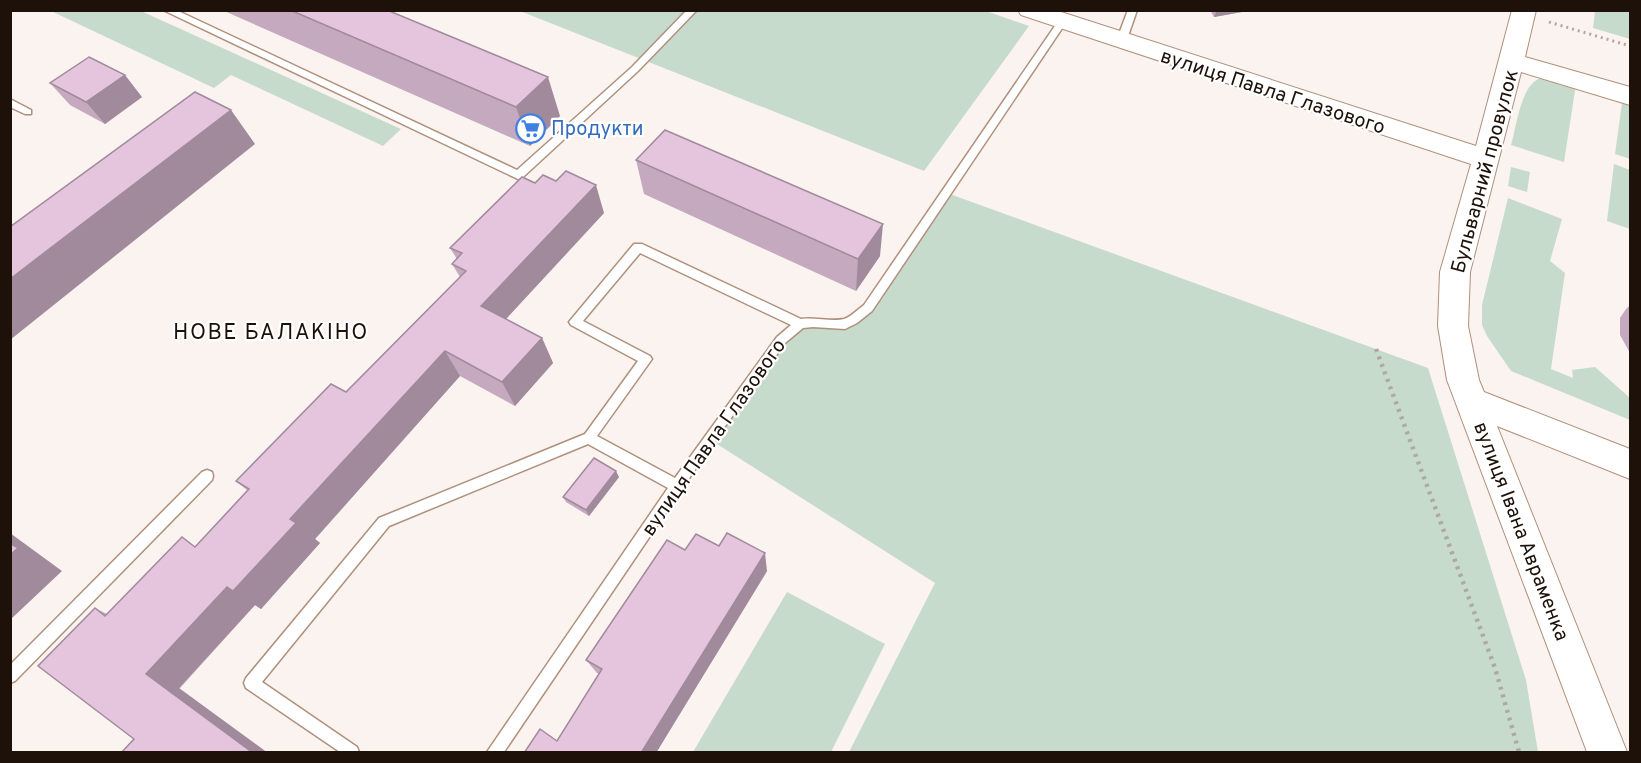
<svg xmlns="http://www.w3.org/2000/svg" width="1641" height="763" font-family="Overpass,sans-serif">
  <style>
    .green { fill: #c7dbcd }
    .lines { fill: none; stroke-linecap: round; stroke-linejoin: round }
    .service-casing { stroke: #b0907b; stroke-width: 3 }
    .tertiary-casing { stroke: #b0907b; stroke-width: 2 }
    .path-far1 { stroke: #b0a8a3; stroke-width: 3; stroke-dasharray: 2 4; stroke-linecap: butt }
    .path { stroke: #b0a8a3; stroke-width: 4.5; stroke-dasharray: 3 5; stroke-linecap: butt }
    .service { fill: #fff; fill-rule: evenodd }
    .tertiary { fill: #fff; fill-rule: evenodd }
    .wall { fill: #c5a9bf }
    .shaded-wall { fill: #a08a9b }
    .building { fill: #e5c5de; stroke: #a08a9b; stroke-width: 1.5 }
    .labels { text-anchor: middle; stroke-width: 4.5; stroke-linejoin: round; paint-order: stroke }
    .street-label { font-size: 20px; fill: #1d110a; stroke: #fff }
    .shop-label { font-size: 20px; fill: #366cbe; stroke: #fff; text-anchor: start }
    .quarter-label { font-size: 22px; letter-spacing: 1.5px; fill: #1d110a; stroke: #fff }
  </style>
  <rect width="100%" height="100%" fill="#faf3ef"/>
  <path class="green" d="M983 10 1029 26 924 171 520 11Z
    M51 11H141L401 129 383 146 231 75 214 88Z
    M1595 11H1630V39L1593 28Z
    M1542 78 1576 84 1564 162 1511 145C1517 125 1521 82 1542 78Z
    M1622 103 1630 105V159L1615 154Z
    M1614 164 1630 170V229L1607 221Z
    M1511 167 1530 172 1527 192 1508 186Z
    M947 193 1428 368 1526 680 1538 752H849L935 583 709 439 793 328 853 320Z
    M1508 198 1562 219 1550 261 1565 273 1551 369 1573 378 1572 370 1595 367 1630 398V420L1511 371 1487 336 1482 325V305Z
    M787 592 885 644 831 752H693Z"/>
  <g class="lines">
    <defs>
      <path id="service" d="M163 10H176L517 170 632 67 687 10H697L638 71 522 178 518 179Z
        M1128 10H1137L1126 42 1121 45 1116 42Z
        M1062 19 1067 22 1065 24 872 311 857 323 845 329 813 327 803 328 785 343 713 443 504 752H487L668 488 588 444 389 526 262 682 357 747 359 752H340L246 688 244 683 246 678 379 518 585 434 638 361 571 325 569 322 634 244H642L801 319C815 317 832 322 844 319 851 317 858 309 864 305L1059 20ZM640 253 791 325 777 337 675 478 597 436 652 359 650 356 583 321Z
        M10 99 31 110V114H25L10 107Z
        M207 470 212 472 213 476 212 480 15 681 10 683V665L202 472Z"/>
      <path id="tertiary" d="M1018 10H1055L1476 146 1512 10H1536L1525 57 1630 87V105L1521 72 1470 272 1468 326 1479 380 1484 392 1630 449V479L1497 426 1627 752H1587L1447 380 1438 326 1440 272 1471 164 1021 15Z"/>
    </defs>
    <use href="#service" class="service-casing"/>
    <use href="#tertiary" class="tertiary-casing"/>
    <path class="path-far1" d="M1549 22 1630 46"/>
    <path class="path" d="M1376 349 1495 668 1519 752"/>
    <use href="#service" class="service"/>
    <use href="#tertiary" class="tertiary"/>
  </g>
  <path class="wall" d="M222 10H387L560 116 530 146Z
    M1210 10H1253L1214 17Z
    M50 83 142 97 105 124 70 105Z
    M636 160 880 256 856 291 644 194Z
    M604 213 506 319 542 338 553 363 515 406 460 376 315 539 320 543 261 609 255 605 134 739 95 608 107 614 196 546 247 490 236 481 346 392 460 277 452 264 457 259 450 248Z
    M1630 305V353L1620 335V318L1626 309Z
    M619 477 589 516 566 502 563 497Z
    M685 550 767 571 656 753H524L557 741 599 674 597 673 586 660Z"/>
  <path class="shaded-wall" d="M1217 10H1253L1214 17Z
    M125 75 142 97 105 124 86 102Z
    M548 77 560 116 530 146 516 107Z
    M231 110 255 144 10 340V279Z
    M596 185 604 213 494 332 481 306Z
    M883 224 880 256 856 291 858 259Z
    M542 338 553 363 515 406 502 382Z
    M445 351 460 376 315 539 320 543 261 609 255 605 179 688 268 753H253L146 674Z
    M616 471 619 477 589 516 586 510Z
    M10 533 62 571 10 620Z
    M765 553 767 571 656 753H641Z"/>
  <path class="building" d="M290 10H387L548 77 516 107Z
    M89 57 125 75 86 102 50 83Z
    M195 92 231 110 10 279V227Z
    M665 130 883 224 858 259 636 160Z
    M566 171 596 185 481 306 542 338 502 382 445 351 290 519 296 523 233 591 227 587 146 674 253 753H121L134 739 38 666 95 608 105 616 182 537 195 547 249 489 236 481 331 384 346 392 466 271 452 264 462 253 450 248 522 177 535 183 543 175 556 181Z
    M594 458 616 471 586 510 563 497Z
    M727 533 765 553 641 753H524L540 729 557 741 602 669 586 660 667 540 685 550 696 534 719 546Z
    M10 543 18 548 10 555Z"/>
  <defs>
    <symbol id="supermarket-ring" viewBox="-11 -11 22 22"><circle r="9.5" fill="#fff" stroke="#3f7fe0" stroke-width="1.5"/><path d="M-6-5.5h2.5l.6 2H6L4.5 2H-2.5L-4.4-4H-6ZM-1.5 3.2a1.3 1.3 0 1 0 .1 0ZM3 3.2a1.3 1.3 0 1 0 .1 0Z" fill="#3f7fe0"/></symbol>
  </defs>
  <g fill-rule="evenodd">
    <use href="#supermarket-ring" x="514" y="112" width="33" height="33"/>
  </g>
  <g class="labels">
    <g class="street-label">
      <text transform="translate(1273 91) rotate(18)" y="7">вулиця Павла Глазового</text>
      <text transform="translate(1484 171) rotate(-75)" y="7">Бульварний провулок</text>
      <text transform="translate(713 437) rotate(-55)" y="7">вулиця Павла Глазового</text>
      <text transform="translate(1522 531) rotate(69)" y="7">вулиця Івана Авраменка</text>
    </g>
    <g class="shop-label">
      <text x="551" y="135">Продукти</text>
    </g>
    <g class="quarter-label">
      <text x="271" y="339">НОВЕ БАЛАКІНО</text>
    </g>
  </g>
  <rect width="1641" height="763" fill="none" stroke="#1d110a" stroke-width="24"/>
</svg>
